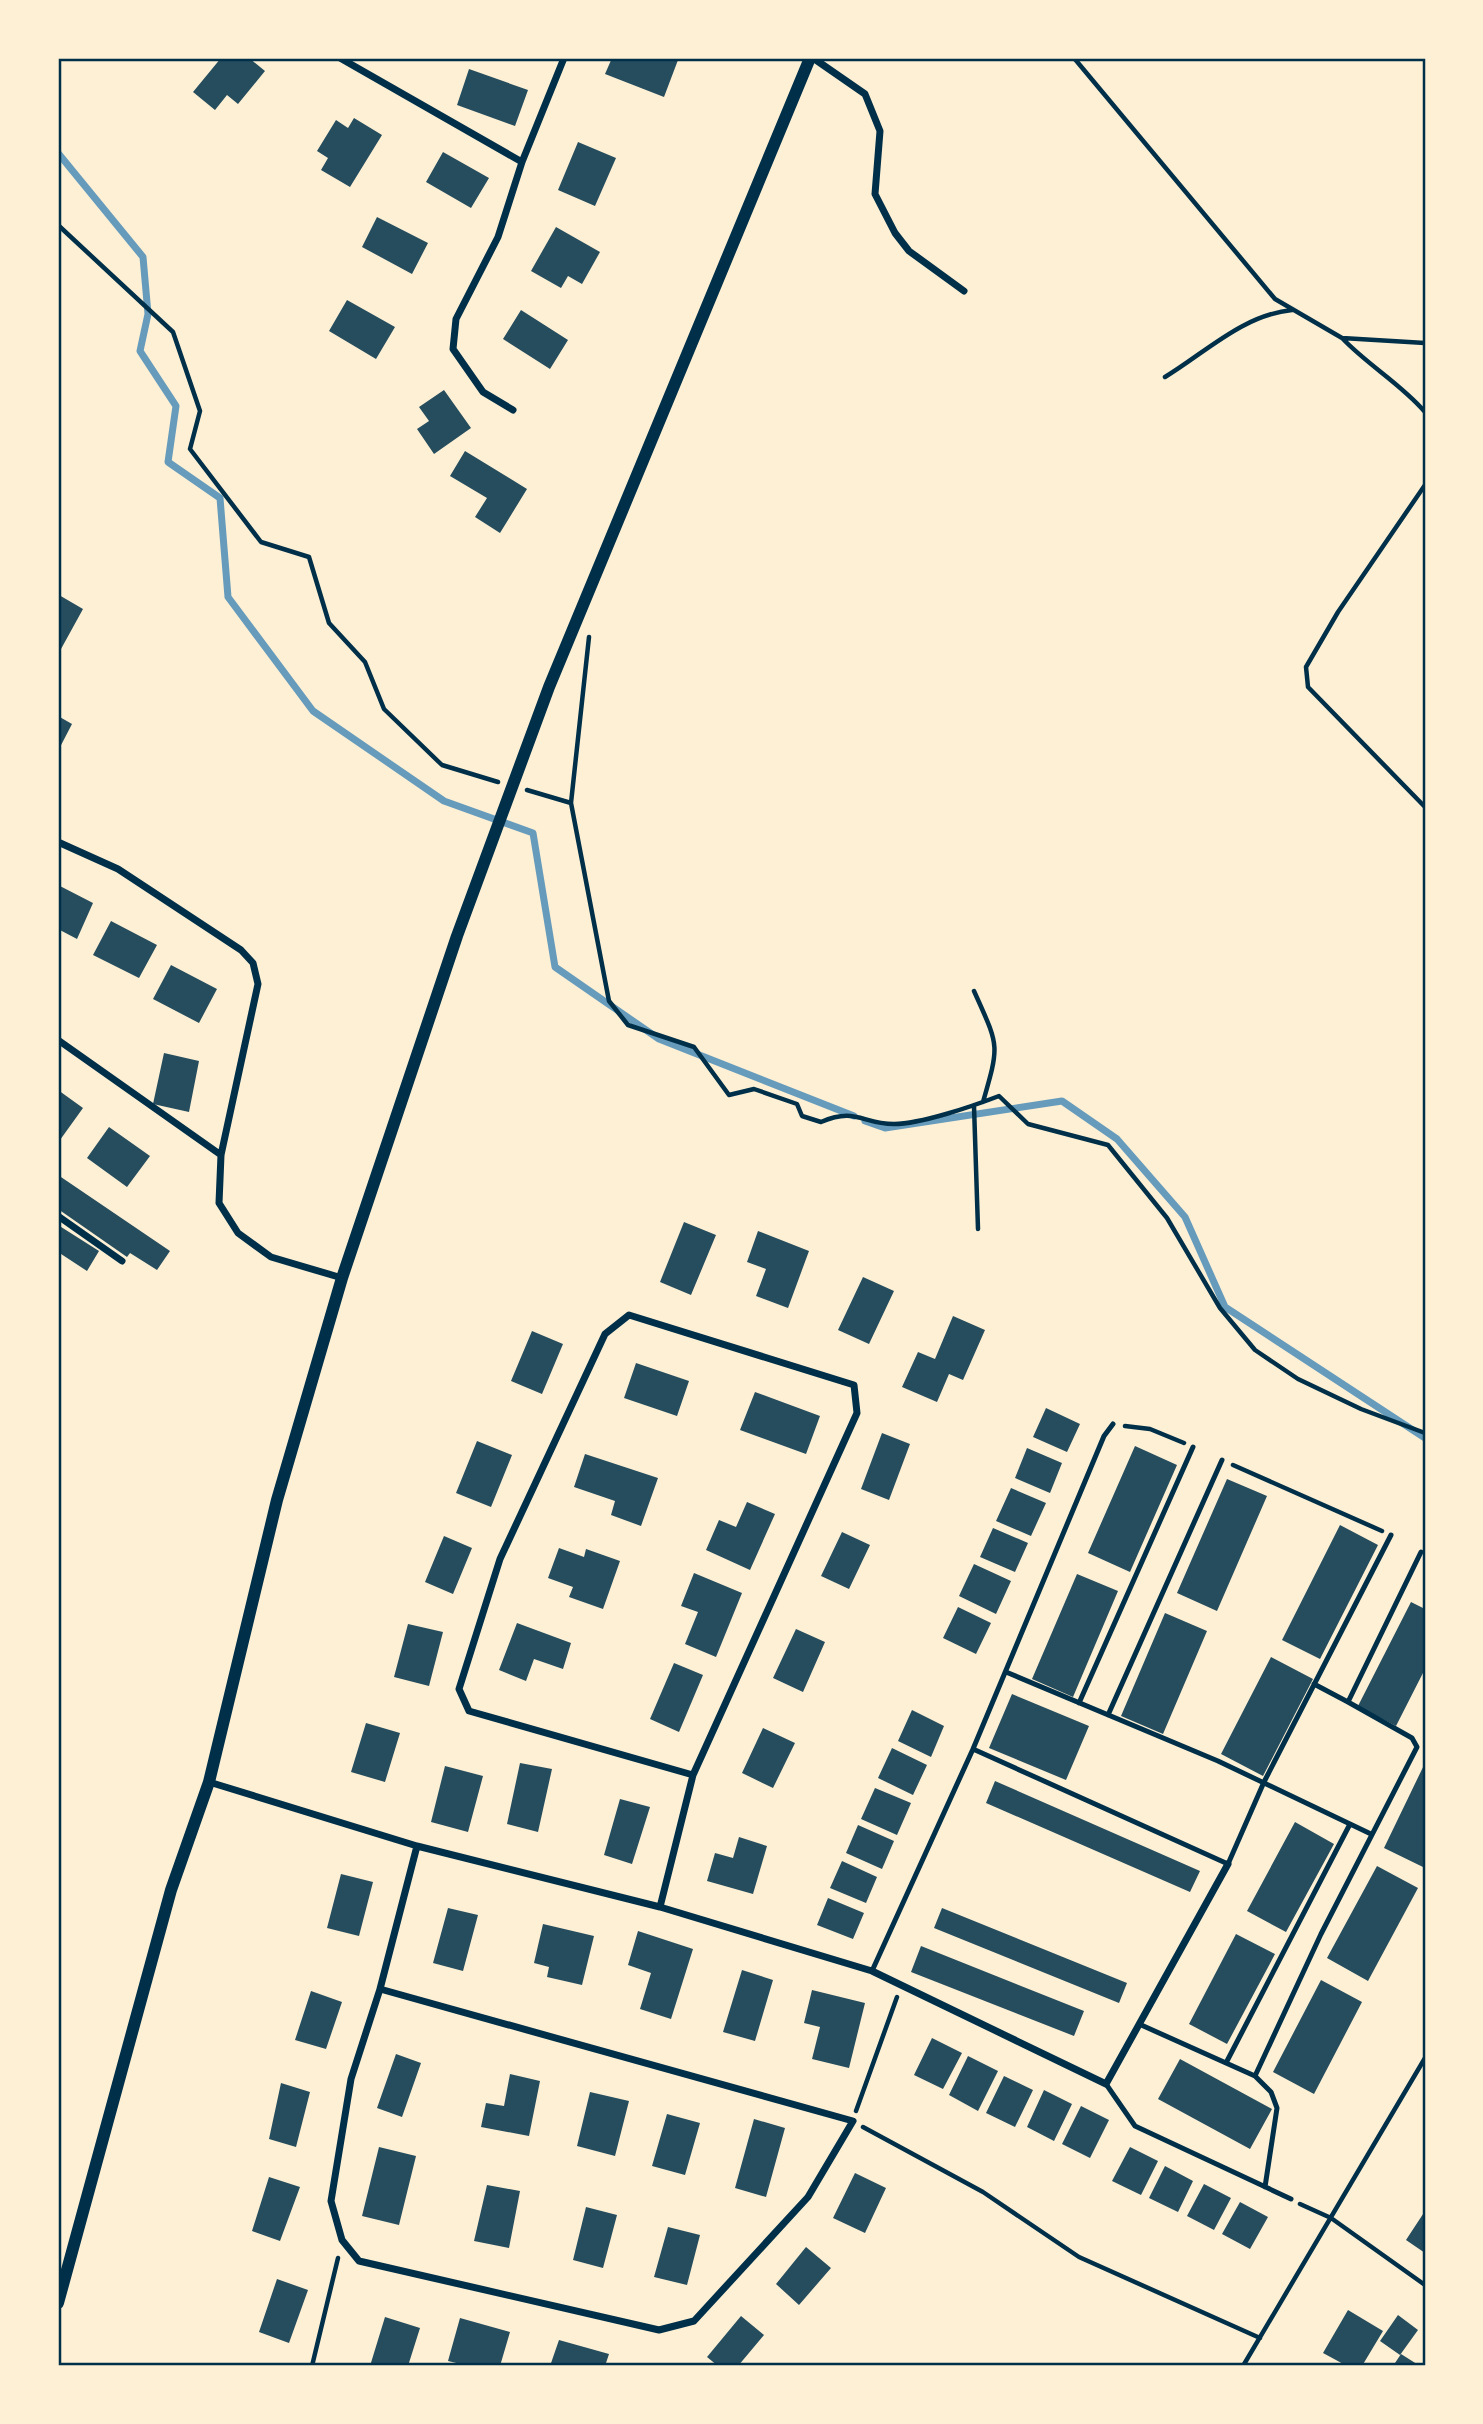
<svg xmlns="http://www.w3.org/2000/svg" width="1483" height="2424" font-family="Lora,serif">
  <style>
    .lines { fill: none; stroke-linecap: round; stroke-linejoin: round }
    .stream { stroke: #669bbc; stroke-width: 7 }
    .building { fill: #264d5e }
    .path { stroke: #003049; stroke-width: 4.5 }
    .service { stroke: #003049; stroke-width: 5 }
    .minor { stroke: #003049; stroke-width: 7 }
    .tertiary { stroke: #003049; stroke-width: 12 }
    .neatline { fill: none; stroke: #003049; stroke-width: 2.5 }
  </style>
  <rect width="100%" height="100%" fill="#fdf0d5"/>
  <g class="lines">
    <path class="stream" d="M58 153 143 257 148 314 140 351 176 406 168 462 220 498 228 597 313 711 444 801 533 833 555 967 659 1039 854 1116
      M865 1121 885 1128 1062 1101 1117 1139 1185 1217 1225 1307 1425 1438"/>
  </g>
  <path class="building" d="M221 58H249L265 71 238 104 227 95 215 110 193 92Z
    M612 58H672L678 60 664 97 605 74Z
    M469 69 528 90 515 126 457 105Z
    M354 118 382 135 350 187 321 170 328 158 317 151 336 120 348 128Z
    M578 142 616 158 595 206 558 190Z
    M443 152 489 178 471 208 426 182Z
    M377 217 428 243 412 274 362 247Z
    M556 227 600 252 582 284 568 276 561 288 531 271Z
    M347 300 395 327 376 359 329 331Z
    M521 310 568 340 550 369 503 339Z
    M444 390 471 428 434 454 417 429 429 421 419 407Z
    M465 451 527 489 500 533 475 517 487 498 450 476Z
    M59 595 83 609 61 649 58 647Z
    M58 716 72 724 58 751Z
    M58 885 93 903 77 939 58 929Z
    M111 921 157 945 139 978 93 955Z
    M171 965 217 989 199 1023 153 999Z
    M164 1053 199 1061 189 1112 153 1104Z
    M58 1090 83 1108 60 1140 58 1139Z
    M109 1127 150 1156 127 1187 87 1158Z
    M58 1175 170 1251 157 1270 130 1253 127 1257 58 1209Z
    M684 1222 716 1235 691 1295 660 1282Z
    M58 1225 99 1251 87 1271 58 1252Z
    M758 1231 809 1251 788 1308 756 1296 766 1269 747 1262Z
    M863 1277 894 1291 869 1344 838 1330Z
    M953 1316 985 1330 963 1380 949 1374 937 1402 902 1387 918 1352 935 1359Z
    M532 1331 563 1344 542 1394 511 1381Z
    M636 1363 689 1381 677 1416 624 1398Z
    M755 1392 820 1416 806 1454 740 1430Z
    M1046 1408 1080 1424 1067 1452 1033 1437Z
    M882 1433 910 1444 889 1500 861 1489Z
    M477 1441 512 1455 491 1507 456 1493Z
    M1135 1446 1177 1465 1130 1572 1088 1553Z
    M1027 1448 1062 1463 1050 1493 1015 1478Z
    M585 1454 658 1478 641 1526 611 1515 615 1501 574 1487Z
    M1227 1479 1267 1496 1217 1611 1177 1593Z
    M1011 1488 1046 1503 1031 1536 996 1521Z
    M747 1502 775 1514 750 1570 706 1550 719 1520 736 1527Z
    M1340 1525 1378 1545 1320 1659 1282 1640Z
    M993 1528 1028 1543 1015 1572 980 1557Z
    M842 1532 870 1545 849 1589 821 1576Z
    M444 1536 472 1548 453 1594 425 1582Z
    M559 1548 584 1557 586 1549 620 1561 603 1609 569 1597 573 1587 548 1578Z
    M974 1564 1011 1581 996 1614 959 1596Z
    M694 1573 742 1593 716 1657 685 1644 698 1612 681 1606Z
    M1077 1574 1118 1591 1073 1697 1032 1679Z
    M1411 1602 1425 1609V1669L1396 1726 1358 1706Z
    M958 1607 991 1623 976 1654 943 1638Z
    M1165 1613 1207 1631 1163 1734 1121 1716Z
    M517 1623 571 1643 563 1669 534 1659 526 1681 499 1670Z
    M408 1624 443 1632 429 1686 394 1677Z
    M796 1629 825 1642 803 1692 773 1678Z
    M1271 1657 1313 1679 1263 1776 1221 1754Z
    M674 1663 703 1675 679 1732 650 1719Z
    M1012 1694 1089 1726 1066 1780 989 1748Z
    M912 1710 944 1726 931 1757 898 1741Z
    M366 1723 400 1733 385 1782 351 1772Z
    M763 1728 795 1743 773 1788 742 1773Z
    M892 1748 927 1765 913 1795 878 1778Z
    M520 1763 552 1769 538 1832 507 1824Z
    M1425 1763V1863L1423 1867 1384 1848Z
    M445 1766 483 1776 468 1832 431 1822Z
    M995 1781 1200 1871 1190 1892 986 1803Z
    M875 1788 911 1803 897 1835 861 1819Z
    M620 1799 650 1807 632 1864 604 1855Z
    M1295 1822 1334 1844 1286 1932 1247 1911Z
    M858 1825 894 1841 882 1869 846 1853Z
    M739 1837 767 1846 753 1894 707 1881 715 1853 733 1858Z
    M842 1861 877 1877 866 1903 830 1888Z
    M1377 1866 1418 1888 1368 1981 1327 1958Z
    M341 1874 373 1882 359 1936 327 1928Z
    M828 1898 864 1913 853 1939 817 1925Z
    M448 1908 478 1915 463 1971 433 1963Z
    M942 1908 1127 1983 1119 2003 934 1928Z
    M543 1924 594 1936 582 1985 547 1977 549 1967 534 1963Z
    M638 1931 693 1949 671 2019 640 2009 651 1973 628 1965Z
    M1236 1934 1275 1954 1227 2044 1189 2024Z
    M921 1946 1084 2011 1074 2036 911 1972Z
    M742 1970 773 1980 755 2041 723 2032Z
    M1321 1980 1362 2002 1314 2094 1273 2072Z
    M812 1990 865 2003 849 2068 812 2059 820 2027 804 2023Z
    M311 1991 342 2002 326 2049 295 2040Z
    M932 2038 962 2053 943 2089 914 2075Z
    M396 2054 421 2063 402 2117 377 2108Z
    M968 2056 998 2071 978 2111 949 2095Z
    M1180 2059 1272 2109 1250 2149 1158 2099Z
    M510 2074 540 2081 529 2136 481 2127 486 2103 504 2106Z
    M1004 2076 1033 2090 1015 2127 986 2113Z
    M281 2083 310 2092 296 2147 269 2139Z
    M1044 2090 1072 2104 1054 2141 1027 2127Z
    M590 2092 629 2101 615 2156 577 2146Z
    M1081 2106 1109 2120 1090 2158 1062 2144Z
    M667 2114 700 2123 685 2175 652 2166Z
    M754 2119 785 2128 766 2197 735 2188Z
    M379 2147 416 2156 399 2225 362 2216Z
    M1130 2147 1158 2161 1141 2195 1112 2181Z
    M1165 2166 1193 2181 1178 2212 1149 2198Z
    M855 2173 886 2188 865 2233 833 2218Z
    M269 2177 300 2187 280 2241 252 2231Z
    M1204 2184 1231 2198 1214 2230 1187 2216Z
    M487 2185 520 2191 509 2248 474 2241Z
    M1240 2202 1268 2217 1250 2249 1222 2234Z
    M586 2207 617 2215 603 2268 573 2260Z
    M1425 2211V2253L1406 2240Z
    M668 2227 700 2235 687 2285 654 2277Z
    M806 2247 831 2268 799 2305 776 2284Z
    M277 2279 308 2290 289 2343 259 2332Z
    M1348 2310 1383 2331 1362 2366H1347L1323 2353Z
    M1398 2315 1418 2330 1400 2355 1380 2341Z
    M741 2316 764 2335 738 2366H718L707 2357Z
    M385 2317 420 2328 408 2366H370Z
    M460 2318 510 2332 500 2366H469L448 2361Z
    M559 2340 609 2354 605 2366H550Z
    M1401 2354 1420 2366H1393Z"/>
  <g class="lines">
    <path class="path" d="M1074 58 1275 299 1342 338 1425 343
      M58 225 173 332 200 411 190 449 261 542 309 557 329 623 365 662 384 709 442 765 498 782
      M1343 339C1369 366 1401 384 1425 412
      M1165 377C1206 352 1243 315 1292 310
      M1425 485 1338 612 1306 667 1308 687 1425 807
      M527 790 571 803 609 1001 628 1025 694 1047 729 1095 754 1089 797 1104 802 1116 821 1122C856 1107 862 1124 894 1124 921 1124 973 1106 999 1096L1028 1124 1108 1145 1167 1218 1220 1308 1255 1350 1298 1379 1361 1409 1425 1433
      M571 803 589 637
      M974 991C999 1047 1000 1043 983 1102
      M974 1106 978 1229
      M1125 1426 1150 1429 1184 1443
      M1233 1465 1382 1531
      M856 2111 897 1997
      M863 2127 983 2192 1079 2257 1260 2338
      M1300 2204 1331 2218 1425 2285
      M312 2366 338 2258
      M1243 2366 1425 2058"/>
    <path class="service" d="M1006 1672 1218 1761 1371 1834
      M1314 1684 1348 1702 1421 1552
      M1079 1703 1193 1447
      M1108 1715 1222 1460
      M973 1749 1228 1864 1264 1782 1391 1535
      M872 1971 973 1749 1104 1436 1113 1424
      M1139 2024 1255 2076
      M1226 2063 1350 1824
      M1106 2084 1135 2126 1291 2199
      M1265 2187 1277 2108 1271 2092 1255 2076 1321 1934 1417 1747 1412 1738 1348 1702"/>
    <path class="minor" d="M340 58 522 162
      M813 58 865 94 880 131 875 194 895 233 909 251 964 291
      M513 410 483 392 453 349 456 319 498 237 522 162 564 58
      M58 842 118 869 241 950 253 963 258 984 221 1155 219 1203 238 1233 271 1257 342 1278
      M58 1040 221 1155
      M58 1216 122 1261
      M209 1782 417 1846 660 1907 872 1971 1106 2084 1228 1864
      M660 1907 693 1775 469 1711 459 1689 500 1559 605 1334 629 1315 854 1385 857 1413 693 1775
      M380 1989 351 2079 331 2201 342 2240 359 2261 659 2330 694 2321 808 2197 853 2121 380 1989 417 1846"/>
    <path class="tertiary" d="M58 2303 171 1890 209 1782 277 1500 342 1278 457 936 549 687 810 58"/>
  </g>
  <rect width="1483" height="2424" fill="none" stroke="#fdf0d5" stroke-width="119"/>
  <rect x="60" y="60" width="1364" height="2304" class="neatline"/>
</svg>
